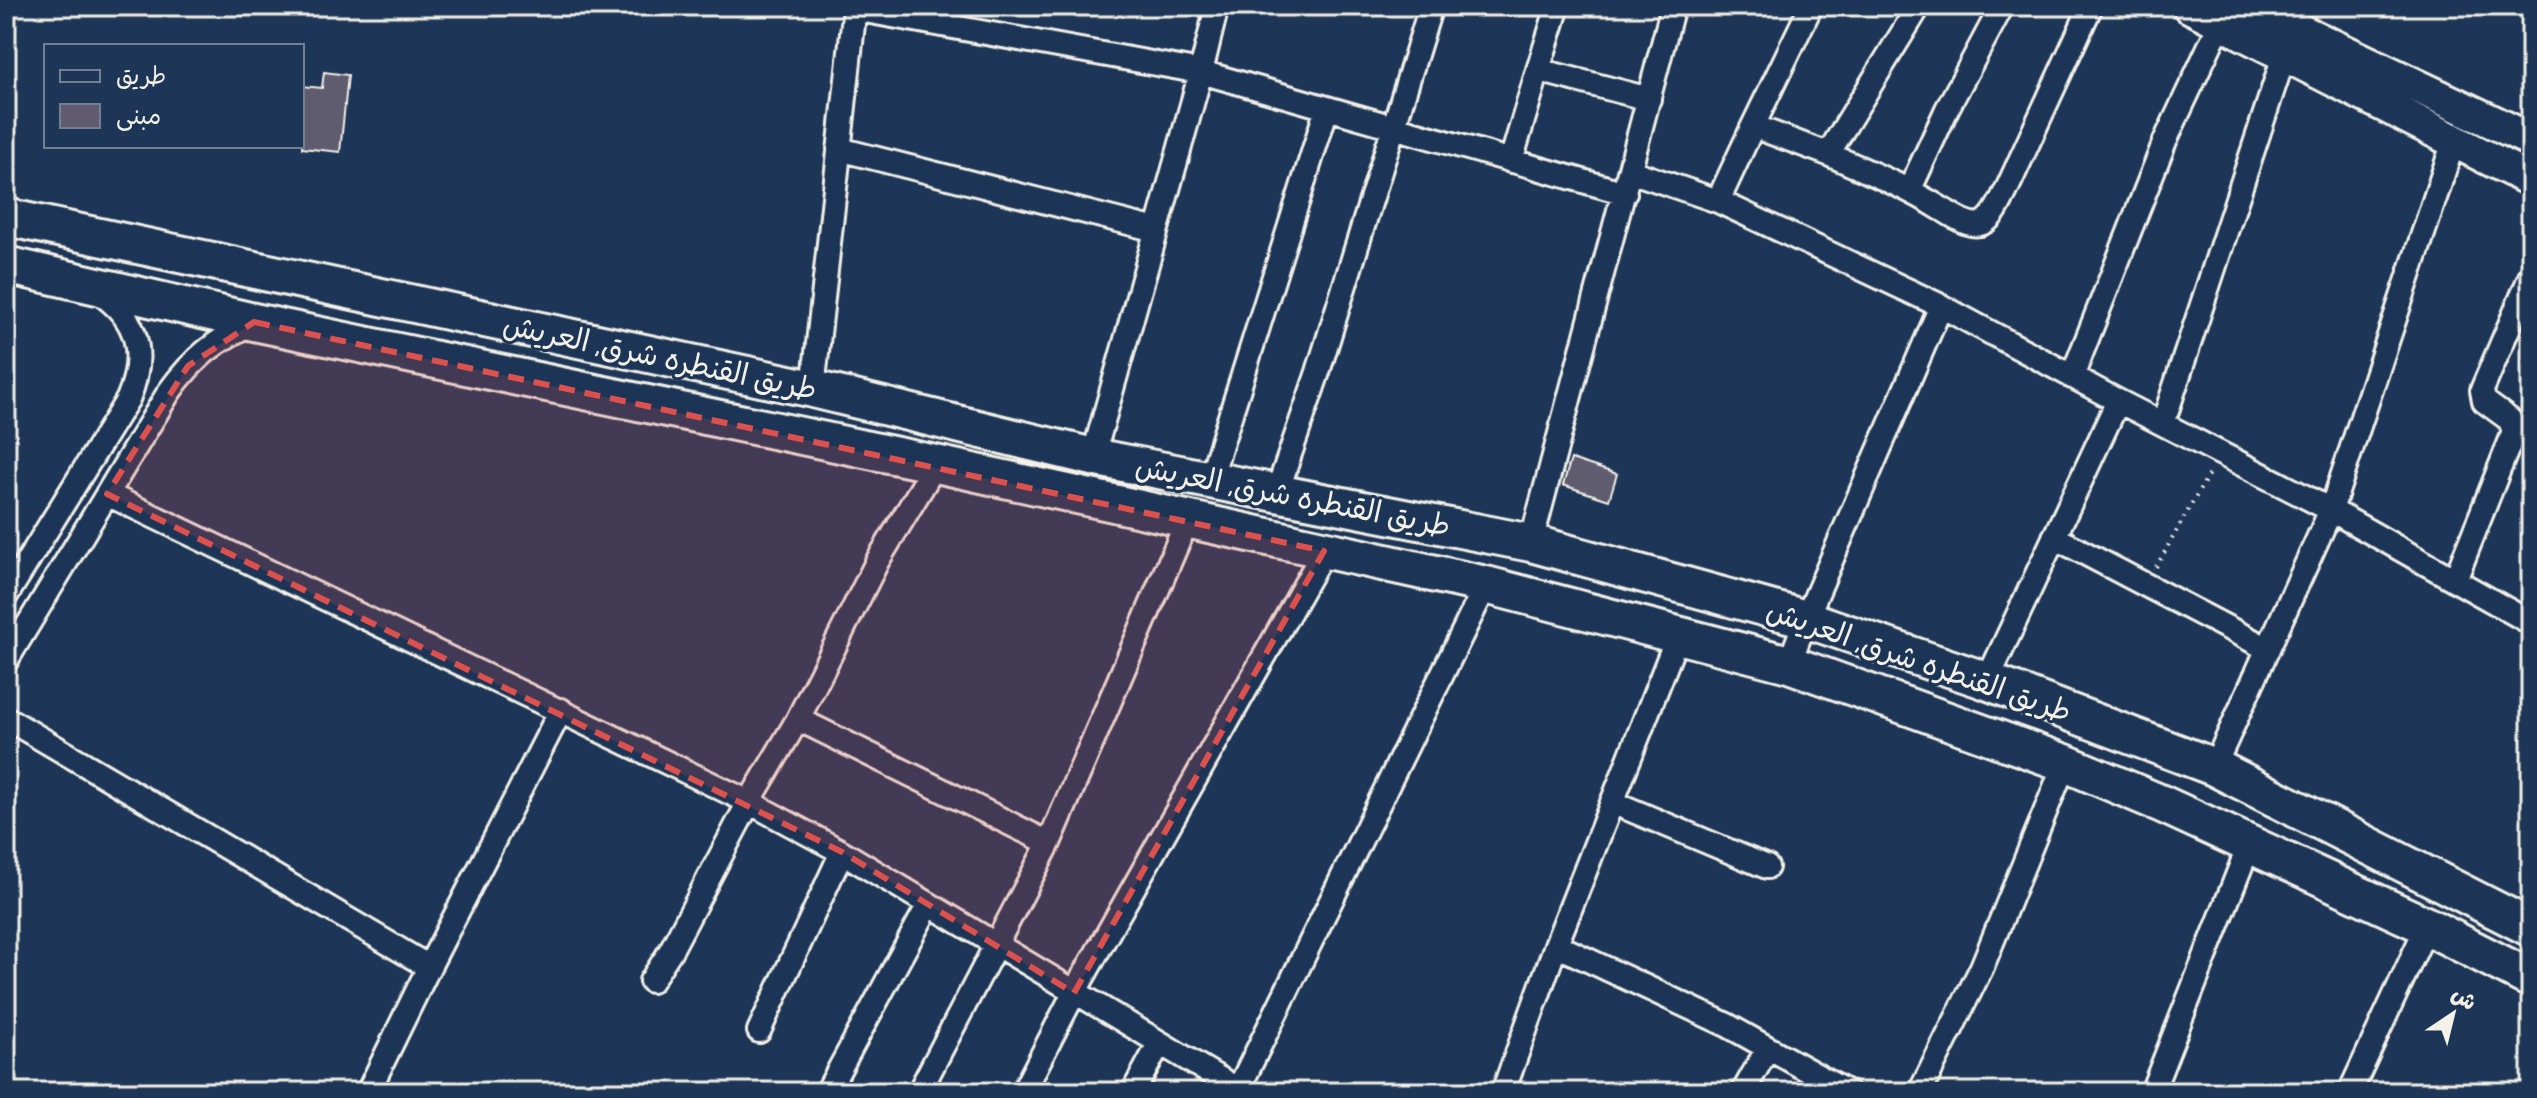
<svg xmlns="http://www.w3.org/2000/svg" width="2537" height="1098" font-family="'Patrick Hand','Playpen Sans Arabic',sans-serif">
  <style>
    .building { fill: #605b70; stroke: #f4f1e8; stroke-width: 2 }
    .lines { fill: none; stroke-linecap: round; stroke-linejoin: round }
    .minor-casing { stroke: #f4f1e8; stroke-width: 28 }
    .secondary-casing { stroke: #f4f1e8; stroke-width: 38 }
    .trunk-casing { stroke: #f4f1e8; stroke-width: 42 }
    .path { stroke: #f4f1e8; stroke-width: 4; stroke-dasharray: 2 6; stroke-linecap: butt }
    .minor { stroke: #1d3557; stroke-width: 22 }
    .secondary { stroke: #1d3557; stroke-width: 32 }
    .trunk { stroke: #1d3557; stroke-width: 36 }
    .marked { fill: #dc504e; fill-opacity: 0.2; stroke: #dc504e; stroke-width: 6; stroke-dasharray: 16 10; stroke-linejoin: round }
    .labels { text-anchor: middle; stroke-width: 6; stroke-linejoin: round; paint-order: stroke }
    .street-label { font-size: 30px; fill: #f4f1e8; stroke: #1d3557 }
  </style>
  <rect width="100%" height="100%" fill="#1d3557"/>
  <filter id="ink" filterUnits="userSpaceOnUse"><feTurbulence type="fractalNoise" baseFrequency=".0125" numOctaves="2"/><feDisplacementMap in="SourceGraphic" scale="16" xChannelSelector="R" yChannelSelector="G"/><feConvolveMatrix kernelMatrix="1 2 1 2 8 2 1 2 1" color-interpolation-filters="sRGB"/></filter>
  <g filter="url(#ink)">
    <path class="building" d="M324 72 348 75 340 152 302 148V86L322 88Z
      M1571 459 1617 474 1609 500 1563 485Z"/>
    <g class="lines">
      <defs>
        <path id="minor" d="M1558 6 1538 70 1649 99
          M854 9 1201 72 1625 193
          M1753 126 1811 6
          M839 149 1156 230
          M1828 154C1866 171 1904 186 1940 208 1951 214 1967 227 1980 224 1993 221 2000 202 2006 191L2091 6
          M1511 161 1538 70
          M1630 171 1718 201 1941 306 2118 401 2331 510 2531 623
          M1910 189 1947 109 2002 6
          M1718 201 1753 126 1828 154 1919 6
          M2072 377 2165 141 2221 22
          M813 389 855 6
          M2163 423 2285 53
          M1093 457 1201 72 1217 6
          M1210 480 1327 108
          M1277 492 1318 372 1431 6
          M107 494 749 802 842 852 1242 1092
          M2054 537 2268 649
          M1531 543 1673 6
          M2455 580 2514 432 2510 420 2484 401 2482 390 2531 275
          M6 596 128 399C146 356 140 319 98 292
          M6 661 169 392C194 357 215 341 254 322
          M1789 664 1806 619 1941 306
          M1987 681 2118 401
          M6 718 429 967
          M798 719 1049 843
          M2214 767 2331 510 2454 141
          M1612 802 1767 867
          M1556 945 1727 1025 1768 1048 1743 1092
          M651 981 671 950 749 802 798 719 878 560 936 464
          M759 1031 842 852
          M1768 1048 1847 1092
          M368 1092 429 967 561 710
          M827 1092 928 906
          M919 1092 1049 843 1188 519
          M1023 1092 1074 993 1324 551
          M1133 1092 1159 1044
          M1237 1092 1486 585
          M1503 1092 1556 945 1678 635
          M1920 1092 1982 967 2065 763
          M2152 1092 2250 843
          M2350 1092 2427 926"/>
        <path id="secondary" d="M2189 6 2531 180
          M2256 6 2299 30 2531 140"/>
        <path id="trunk" d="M6 217 813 389 1093 457 1531 543 1806 619 1987 681 2214 767 2531 928
          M6 265 254 322 936 464 1486 585 1789 664 2065 763 2162 804 2427 926 2531 979"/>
      </defs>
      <use href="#minor" class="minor-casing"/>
      <use href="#secondary" class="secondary-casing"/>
      <use href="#trunk" class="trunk-casing"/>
      <path class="path" d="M2156 567 2210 472"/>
      <use href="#minor" class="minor"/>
      <use href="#secondary" class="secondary"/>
      <use href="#trunk" class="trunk"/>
    </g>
  </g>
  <path class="marked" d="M254 322 1324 551 1074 993 842 852 107 494 188 366Z"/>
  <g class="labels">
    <g class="street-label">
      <text transform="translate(660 357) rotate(12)" y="10">طريق القنطره شرق, العريش</text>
      <text transform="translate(1293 496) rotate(11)" y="10">طريق القنطره شرق, العريش</text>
      <text transform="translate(1919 661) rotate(19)" y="10">طريق القنطره شرق, العريش</text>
    </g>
  </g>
  <rect width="2537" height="1098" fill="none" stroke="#1d3557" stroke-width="32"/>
  <rect x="16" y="16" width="2505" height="1066" fill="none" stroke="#f4f1e8" stroke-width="3" filter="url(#ink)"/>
  <rect x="44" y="44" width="260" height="104" fill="#1d3557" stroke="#738091" stroke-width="2"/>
  <rect x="60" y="70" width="40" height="12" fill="#1d3557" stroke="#738091" stroke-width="2"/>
  <text x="116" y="84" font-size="24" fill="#f4f1e8">طريق</text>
  <rect x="60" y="104" width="40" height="24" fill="#605b70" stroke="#738091" stroke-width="2"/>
  <text x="116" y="124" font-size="24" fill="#f4f1e8">مبنى</text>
  <g transform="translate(2453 1014) rotate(35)" stroke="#1d3557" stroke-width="6" paint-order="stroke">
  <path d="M0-6L14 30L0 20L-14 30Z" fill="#f4f1e8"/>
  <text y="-12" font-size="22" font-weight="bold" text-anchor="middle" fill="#f4f1e8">ش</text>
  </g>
</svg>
